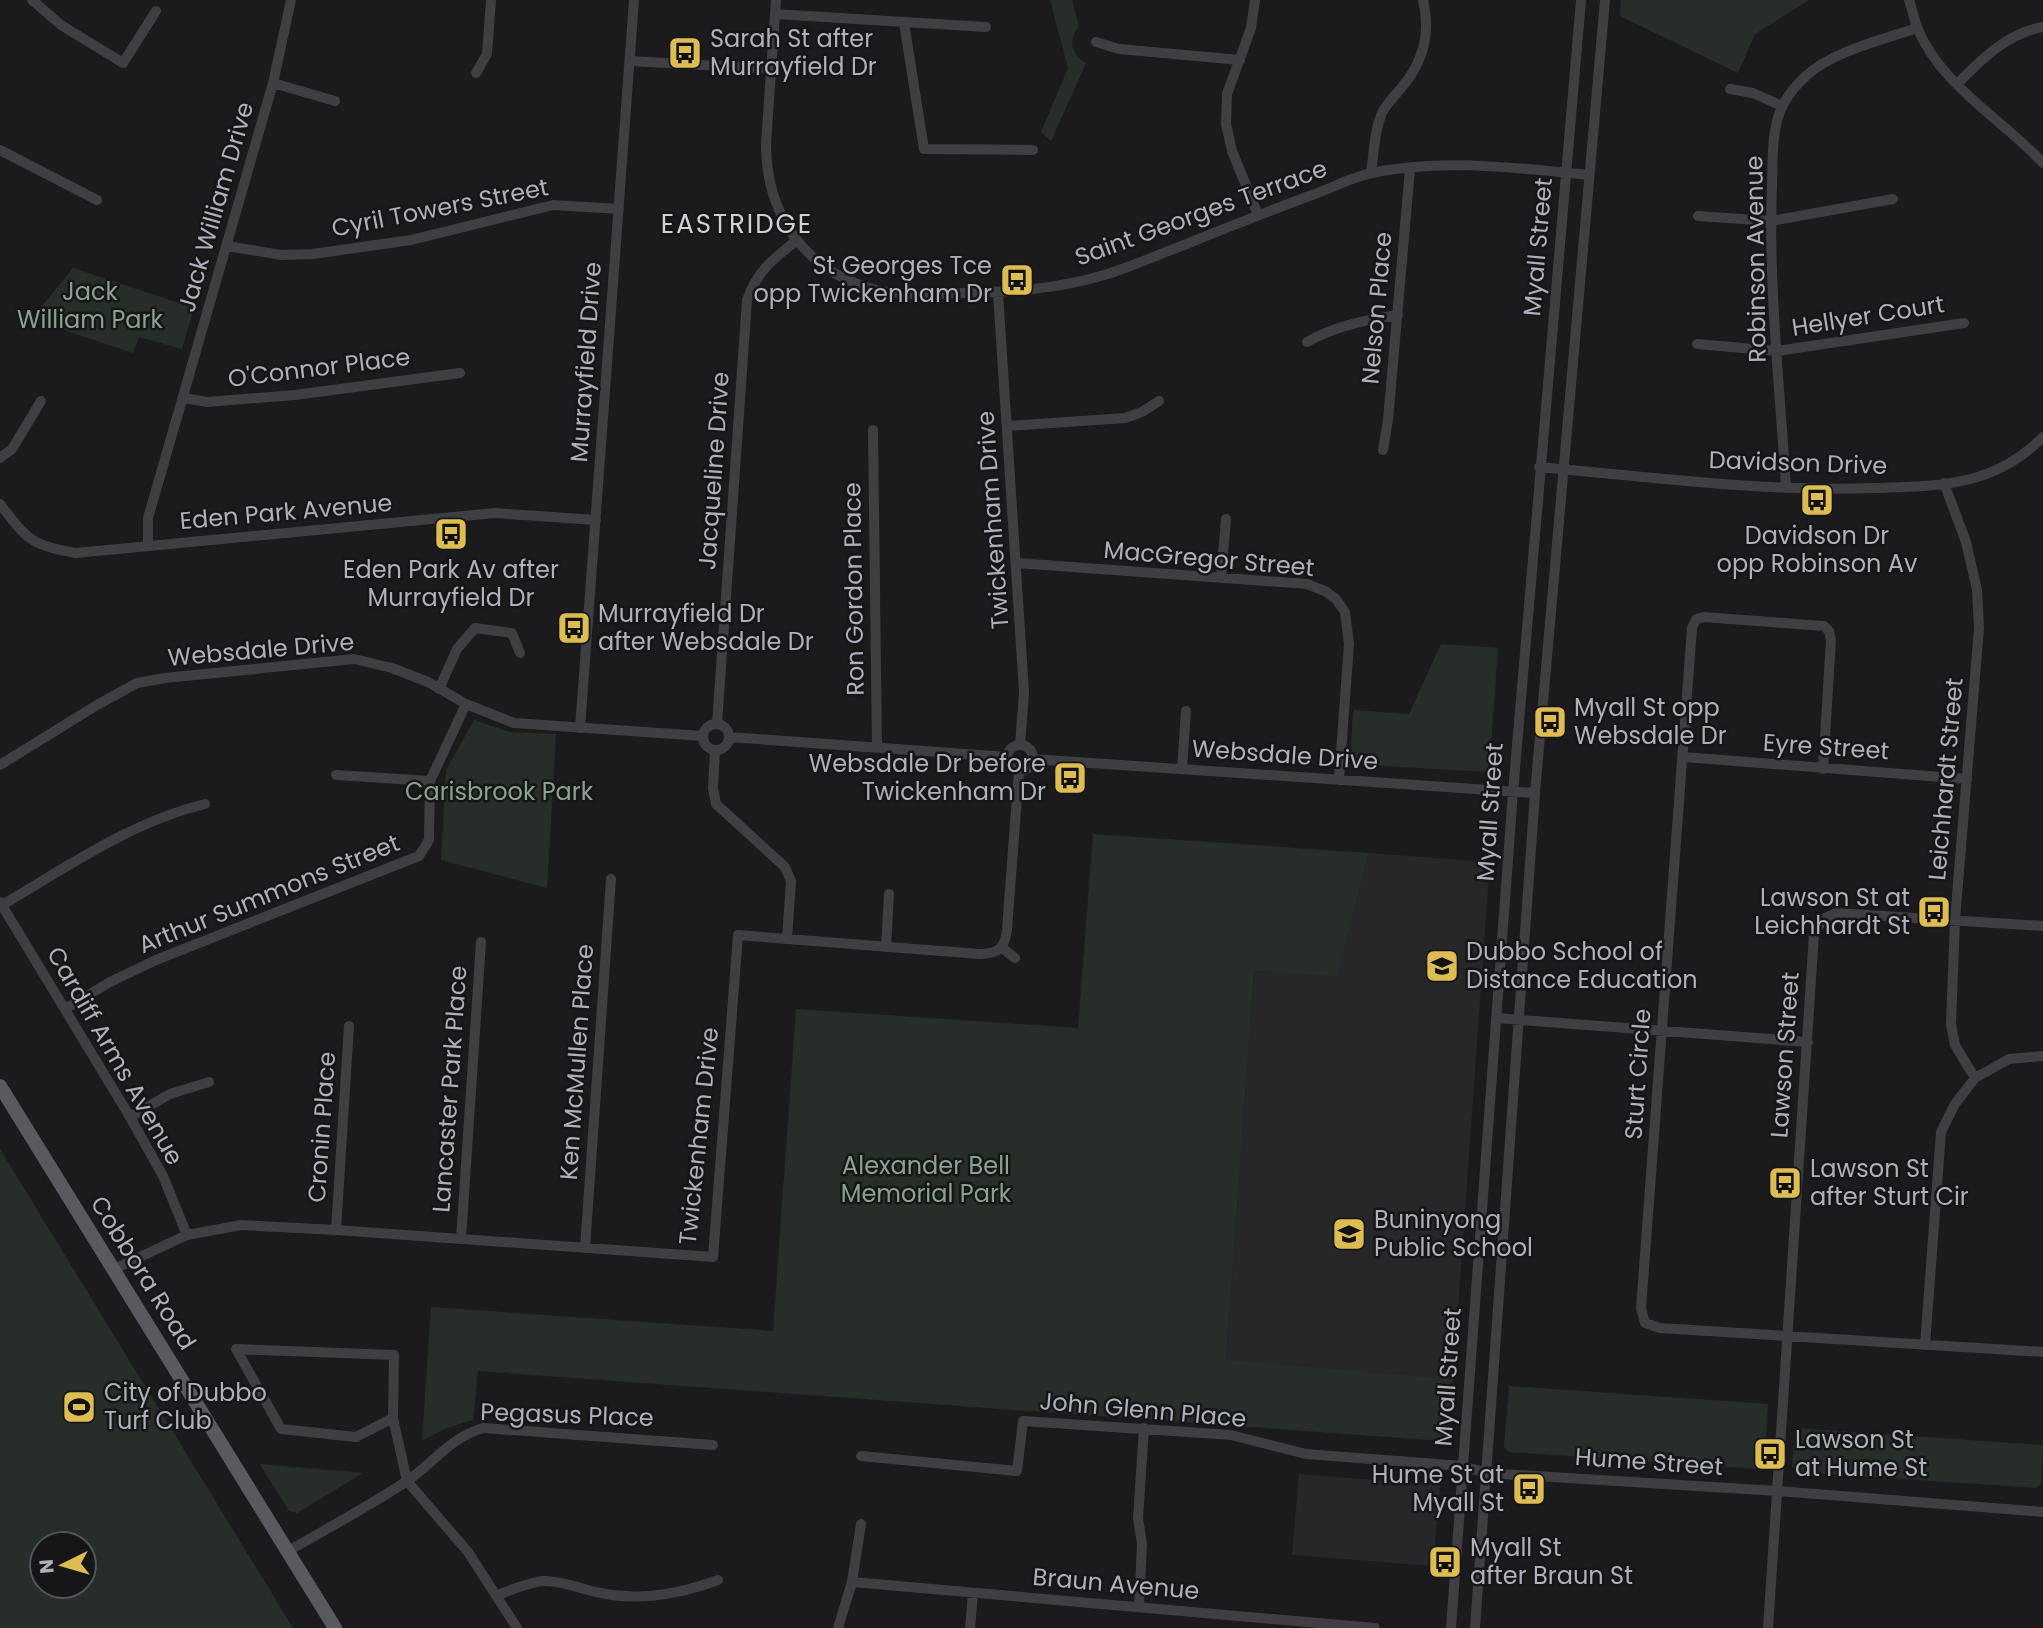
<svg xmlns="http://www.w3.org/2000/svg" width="2043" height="1628" font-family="Poppins,sans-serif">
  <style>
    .built { fill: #272729 }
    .green { fill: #272e29; fill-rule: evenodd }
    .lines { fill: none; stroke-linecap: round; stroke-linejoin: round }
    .minor { stroke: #3e3e43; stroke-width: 10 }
    .major { stroke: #595960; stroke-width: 14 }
    .labels { text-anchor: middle; stroke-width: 5; stroke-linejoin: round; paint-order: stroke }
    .poi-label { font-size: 24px; fill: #afb1ba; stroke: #161618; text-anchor: start }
    .street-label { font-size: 24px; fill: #afb1ba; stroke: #161618 }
    .park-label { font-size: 24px; fill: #89a38d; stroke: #161618 }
    .neighbourhood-label { font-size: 26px; letter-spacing: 2px; fill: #cfd1d7; stroke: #161618 }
  </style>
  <rect width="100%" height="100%" fill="#1b1b1d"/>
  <path class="built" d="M1369 853 1490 862 1453 1379 1226 1361 1254 971 1337 975Z
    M1299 1474 1440 1485 1433 1566 1292 1555Z"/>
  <path class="green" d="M1050 0H1072L1079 26C1068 40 1071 54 1086 63L1051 141 1041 132 1068 68Z
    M1621 0H1809L1755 34 1738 73 1620 16Z
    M73 268 194 308 182 349 139 337 133 353 31 319Z
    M1441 644 1498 648 1489 772 1350 764 1353 710 1409 714Z
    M474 720 509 732 556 734 547 888 441 860 446 770Z
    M1093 834 1369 853 1337 976 1254 971 1226 1360 1453 1379 1448 1436 1443 1441 478 1371 473 1420 444 1429 422 1441 431 1307 773 1331 796 1009 1078 1028Z
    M0 1149 293 1628H0ZM42 1544H84V1586H42Z
    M1509 1386 1768 1404 1764 1465 1759 1469 1509 1452 1504 1447Z
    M1795 1428 2043 1445 2041 1484 2036 1488 1797 1472 1792 1467Z
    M260 1464 363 1473 297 1513 289 1511Z"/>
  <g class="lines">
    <path class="minor" d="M32 0 61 25 123 63 156 11
      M776 0 766 143C766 213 803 270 873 289 902 296 933 294 963 293 1011 292 1058 289 1104 275 1131 267 1157 255 1184 245 1226 228 1269 211 1312 195 1332 188 1352 177 1372 173 1444 158 1517 168 1589 175
      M1255 0 1251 28 1227 94 1226 124 1232 151 1258 215
      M1909 0C1912 9 1914 18 1917 27 1940 85 2002 119 2043 163
      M775 14 986 27
      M904 23 924 149 1033 150
      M1096 42 1119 49 1240 60
      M631 61 771 69
      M476 73 487 54 491 0
      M273 83 335 101
      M1957 84C1981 60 2007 33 2043 27
      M1730 89 1753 93 1782 106
      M0 150 97 200
      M1371 173C1374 154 1374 131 1382 113 1387 103 1395 96 1402 87 1424 61 1431 33 1423 0
      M1698 216 1771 221 1893 199
      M227 246 281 255 313 254 411 240 553 205 619 209
      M998 293 1024 692 1020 745
      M1307 342C1335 326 1366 320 1398 315
      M1697 344 1777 351 1964 323
      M184 398 207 402 295 395 460 373
      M1008 426 1125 418 1142 412 1159 401
      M873 430 877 748
      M1383 450 1388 420 1410 169
      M0 458 12 449 41 401
      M1539 467C1650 477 1763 492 1874 488 1906 487 1939 487 1970 479 1998 472 2023 457 2043 437
      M1944 483 1966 542 1977 590 1979 628 1955 920 1951 1024 1955 1045 1975 1078
      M1786 488C1780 387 1768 285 1772 184 1773 159 1771 128 1783 105 1788 95 1797 84 1806 76 1833 51 1882 40 1917 28
      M0 504C27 539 31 546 76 553L495 513 596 520
      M148 546V518L273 83 291 0
      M1017 563 1307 584 1325 591 1336 599 1345 612 1349 644 1339 780
      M1221 578 1226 519
      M439 689 457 649 475 628 512 633 520 653
      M717 724 747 300C758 270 772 260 797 240
      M703 737a13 13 0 1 1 26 0a13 13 0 1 1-26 0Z
      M580 728 634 0
      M729 737 1007 757
      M1007 758a13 13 0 1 1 26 0a13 13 0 1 1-26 0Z
      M715 750 713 788 716 804 785 867 791 881 787 939
      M1683 757 1967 779
      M1032 759 1535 793
      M0 765 97 705 137 683 165 678 354 659 392 668 428 682 466 704 514 723 703 736
      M1182 769 1186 711
      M1823 769 1831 640 1829 631 1824 626 1704 617 1696 619 1692 628 1641 1308 1645 1323 1660 1328 2043 1352
      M336 775 430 781
      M0 902 130 1117 163 1176 187 1235
      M2 905C67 867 131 822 205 804
      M886 947 889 894
      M1002 948 1015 958
      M65 1009 110 982 156 960 419 856 429 840 430 781 466 704
      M1496 1018 1808 1042
      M130 1117 170 1094 209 1082
      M336 1230 349 1026
      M461 1239 481 942
      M585 1248 611 879
      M114 1269 187 1235 241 1225 336 1230 713 1257 738 935 979 954C999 954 1005 948 1007 929L1019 771
      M1925 1345 1941 1132 1955 1104 1975 1078 2009 1059 2043 1056
      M393 1418 356 1437 281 1429 236 1349 394 1355 393 1418 407 1481 468 1552 517 1628
      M861 1456 1017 1471 1023 1421 1231 1435 1306 1454 1463 1466 1486 1473 1777 1491 2043 1512
      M288 1551C327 1529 367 1507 404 1483 434 1464 447 1439 483 1428L713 1445
      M852 1582 1375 1628
      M497 1595C512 1590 529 1582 544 1581 563 1581 578 1588 596 1592 637 1602 680 1594 718 1580
      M1139 1607 1142 1544 1138 1518 1144 1428
      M838 1628 852 1582 861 1524
      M970 1628 973 1593
      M1451 1628 1513 792 1581 0
      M1475 1628 1535 793 1605 0
      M1768 1628 1814 934 1823 919 1836 913 2043 926"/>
    <path class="major" d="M0 1086 335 1628"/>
  </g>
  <defs>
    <symbol id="bus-square" viewBox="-11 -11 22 22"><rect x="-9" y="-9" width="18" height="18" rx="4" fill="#ddbd52" stroke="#161618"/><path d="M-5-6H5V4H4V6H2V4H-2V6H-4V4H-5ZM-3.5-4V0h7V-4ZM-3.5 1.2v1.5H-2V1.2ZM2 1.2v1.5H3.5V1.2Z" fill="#111"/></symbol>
    <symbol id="school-square" viewBox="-11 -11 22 22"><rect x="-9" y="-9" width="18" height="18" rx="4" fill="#ddbd52" stroke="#161618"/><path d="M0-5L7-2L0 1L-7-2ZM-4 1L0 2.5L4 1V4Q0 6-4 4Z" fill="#111"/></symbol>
    <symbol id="stadium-square" viewBox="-11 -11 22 22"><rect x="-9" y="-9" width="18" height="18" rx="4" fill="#ddbd52" stroke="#161618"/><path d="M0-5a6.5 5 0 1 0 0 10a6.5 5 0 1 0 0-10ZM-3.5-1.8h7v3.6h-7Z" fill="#111"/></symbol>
  </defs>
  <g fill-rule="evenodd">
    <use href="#bus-square" x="666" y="34" width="38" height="38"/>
    <use href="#bus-square" x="998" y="261" width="38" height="38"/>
    <use href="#bus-square" x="1798" y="481" width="38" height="38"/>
    <use href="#bus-square" x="432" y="515" width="38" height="38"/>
    <use href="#bus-square" x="555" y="609" width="38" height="38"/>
    <use href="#bus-square" x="1531" y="703" width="38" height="38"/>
    <use href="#bus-square" x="1051" y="759" width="38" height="38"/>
    <use href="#bus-square" x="1915" y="893" width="38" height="38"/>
    <use href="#school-square" x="1423" y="947" width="38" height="38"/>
    <use href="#bus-square" x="1766" y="1164" width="38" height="38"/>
    <use href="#school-square" x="1330" y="1215" width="38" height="38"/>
    <use href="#stadium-square" x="60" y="1388" width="38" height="38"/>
    <use href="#bus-square" x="1751" y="1435" width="38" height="38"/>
    <use href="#bus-square" x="1510" y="1470" width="38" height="38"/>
    <use href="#bus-square" x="1426" y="1543" width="38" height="38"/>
  </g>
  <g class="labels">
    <g class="poi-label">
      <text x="710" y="47">Sarah St after<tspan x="710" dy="28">Murrayfield Dr</tspan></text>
      <text x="992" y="274" text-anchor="end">St Georges Tce<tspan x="992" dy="28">opp Twickenham Dr</tspan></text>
      <text x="1817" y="544" text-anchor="middle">Davidson Dr<tspan x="1817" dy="28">opp Robinson Av</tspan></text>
      <text x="451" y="578" text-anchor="middle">Eden Park Av after<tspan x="451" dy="28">Murrayfield Dr</tspan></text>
      <text x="598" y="622">Murrayfield Dr<tspan x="598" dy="28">after Websdale Dr</tspan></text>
      <text x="1574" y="716">Myall St opp<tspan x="1574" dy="28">Websdale Dr</tspan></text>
      <text x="1046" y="772" text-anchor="end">Websdale Dr before<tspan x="1046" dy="28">Twickenham Dr</tspan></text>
      <text x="1910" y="906" text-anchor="end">Lawson St at<tspan x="1910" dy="28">Leichhardt St</tspan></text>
      <text x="1466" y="960">Dubbo School of<tspan x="1466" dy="28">Distance Education</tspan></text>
      <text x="1810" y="1177">Lawson St<tspan x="1810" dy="28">after Sturt Cir</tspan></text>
      <text x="1374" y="1228">Buninyong<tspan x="1374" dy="28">Public School</tspan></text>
      <text x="104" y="1401">City of Dubbo<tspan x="104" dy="28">Turf Club</tspan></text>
      <text x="1795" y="1448">Lawson St<tspan x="1795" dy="28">at Hume St</tspan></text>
      <text x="1504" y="1483" text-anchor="end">Hume St at<tspan x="1504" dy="28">Myall St</tspan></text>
      <text x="1470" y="1556">Myall St<tspan x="1470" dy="28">after Braun St</tspan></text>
    </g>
    <g class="street-label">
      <text transform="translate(216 207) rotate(-74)" y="8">Jack William Drive</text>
      <text transform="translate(440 208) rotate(-11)" y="8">Cyril Towers Street</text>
      <text transform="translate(1201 213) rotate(-20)" y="8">Saint Georges Terrace</text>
      <text transform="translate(1538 247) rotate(-85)" y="8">Myall Street</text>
      <text transform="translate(1756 259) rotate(-91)" y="8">Robinson Avenue</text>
      <text transform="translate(1377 308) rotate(-85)" y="8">Nelson Place</text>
      <text transform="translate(1868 316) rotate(-9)" y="8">Hellyer Court</text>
      <text transform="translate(586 362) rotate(-86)" y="8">Murrayfield Drive</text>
      <text transform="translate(319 368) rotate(-7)" y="8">O'Connor Place</text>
      <text transform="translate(1798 463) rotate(2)" y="8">Davidson Drive</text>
      <text transform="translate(714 471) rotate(-86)" y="8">Jacqueline Drive</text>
      <text transform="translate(286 512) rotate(-5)" y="8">Eden Park Avenue</text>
      <text transform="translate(993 520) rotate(-94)" y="8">Twickenham Drive</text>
      <text transform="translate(1209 559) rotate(5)" y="8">MacGregor Street</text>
      <text transform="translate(854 589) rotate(-91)" y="8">Ron Gordon Place</text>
      <text transform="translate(261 650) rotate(-5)" y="8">Websdale Drive</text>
      <text transform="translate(1826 747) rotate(4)" y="8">Eyre Street</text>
      <text transform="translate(1285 755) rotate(4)" y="8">Websdale Drive</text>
      <text transform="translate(1946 779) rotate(-85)" y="8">Leichhardt Street</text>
      <text transform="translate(1490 812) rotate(-86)" y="8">Myall Street</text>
      <text transform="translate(269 894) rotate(-22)" y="8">Arthur Summons Street</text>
      <text transform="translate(1785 1055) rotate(-86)" y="8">Lawson Street</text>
      <text transform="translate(115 1056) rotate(60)" y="8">Cardiff Arms Avenue</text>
      <text transform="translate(577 1062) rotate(-86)" y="8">Ken McMullen Place</text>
      <text transform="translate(1638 1074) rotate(-86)" y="8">Sturt Circle</text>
      <text transform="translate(450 1089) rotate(-86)" y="8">Lancaster Park Place</text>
      <text transform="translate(322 1127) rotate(-86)" y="8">Cronin Place</text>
      <text transform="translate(699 1136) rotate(-84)" y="8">Twickenham Drive</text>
      <text transform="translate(143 1273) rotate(58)" y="8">Cobbora Road</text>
      <text transform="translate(1448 1377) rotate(-86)" y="8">Myall Street</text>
      <text transform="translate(1143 1410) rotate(5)" y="8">John Glenn Place</text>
      <text transform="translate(567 1415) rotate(2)" y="8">Pegasus Place</text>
      <text transform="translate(1649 1462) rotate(4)" y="8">Hume Street</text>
      <text transform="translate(1116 1584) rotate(5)" y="8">Braun Avenue</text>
    </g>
    <g class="park-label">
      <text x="90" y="300">Jack<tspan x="90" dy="28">William Park</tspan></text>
      <text x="499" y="800">Carisbrook Park</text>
      <text x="926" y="1174">Alexander Bell<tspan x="926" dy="28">Memorial Park</tspan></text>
    </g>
    <g class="neighbourhood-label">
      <text x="737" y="233">EASTRIDGE</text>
    </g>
  </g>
  <g transform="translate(63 1565) rotate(265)"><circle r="33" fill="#161618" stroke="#535459" stroke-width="2"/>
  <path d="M0-5L12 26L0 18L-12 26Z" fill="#ddbd52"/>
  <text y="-10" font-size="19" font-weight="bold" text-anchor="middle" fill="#afb1ba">N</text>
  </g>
</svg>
